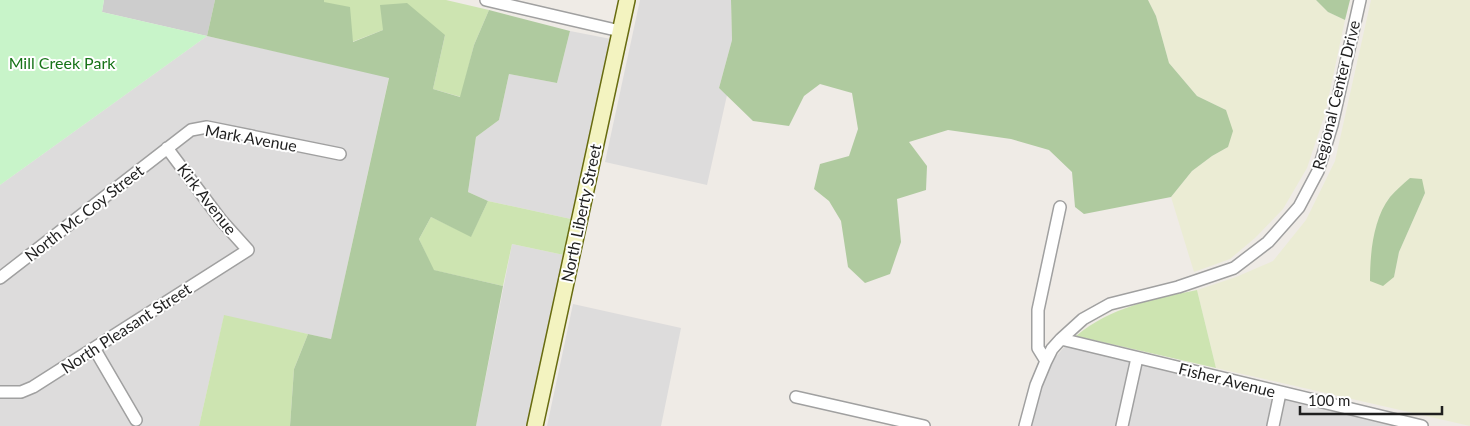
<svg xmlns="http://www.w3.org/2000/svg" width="1470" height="426" font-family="Lato,sans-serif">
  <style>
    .residential { fill: #dddcdc }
    .religious { fill: #cdcdcd }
    .farmland { fill: #ebecd4; fill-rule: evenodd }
    .grass { fill: #cde4b1 }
    .forest { fill: #afca9f }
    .park { fill: #c8f4c9 }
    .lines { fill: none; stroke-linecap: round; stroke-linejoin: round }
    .minor-casing { stroke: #a0a0a0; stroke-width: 14 }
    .secondary-casing { stroke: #686c10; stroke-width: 18 }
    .minor { stroke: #fff; stroke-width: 11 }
    .secondary { stroke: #f3f3c0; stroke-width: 15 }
    .labels { text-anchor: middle; stroke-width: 4; stroke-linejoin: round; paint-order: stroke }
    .park-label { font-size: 16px; fill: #177318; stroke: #fff }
    .street-label { font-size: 16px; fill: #1f1f1f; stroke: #fff }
  </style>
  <rect width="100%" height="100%" fill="#efebe6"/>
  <path class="residential" d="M640 0H731L732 40 719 88 727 95 707 185 605 162Z
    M570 31 611 39 571 219 488 201 468 192 476 137 499 120 509 74 557 83Z
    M207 36 389 77 331 339 224 316 199 426H0V185Z
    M512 244 564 255 527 426H476Z
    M573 304 681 328 661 426H547Z
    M1066 345 1408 426H1032L1043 379 1053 360Z"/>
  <path class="religious" d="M104 0H215L207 36 102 12Z"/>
  <path class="farmland" d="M1148 0H1316L1328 12 1345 20 1325 114 1307 168 1283 209 1255 238 1230 259 1194 272 1171 197 1192 171 1212 156 1228 147 1226 110 1197 96 1169 63 1156 16Z
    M1371 0H1470V426L1216 368 1197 290 1236 277 1273 261 1306 220 1335 161ZM1410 178 1425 193 1399 252 1394 277 1376 227 1389 198Z"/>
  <path class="grass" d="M324 0H446L489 10 474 45 461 97 433 89 445 35 383 30 352 42 324 2Z
    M488 201 571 219 564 255 512 244 503 286 433 270 419 239 431 217 471 236Z
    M1197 290 1216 368 1076 336C1111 307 1153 299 1197 290Z
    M224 315 308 334 294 369 290 426H199Z"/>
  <path class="forest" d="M215 0H324V2L350 7 353 42 383 30 380 5 407 3 445 35 433 89 460 97 474 45 489 10 570 31 557 83 509 74 499 120 476 137 468 192 488 201 471 237 431 217 419 239 434 270 503 286 476 426H290L294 369 308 334 331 339 389 78 207 36Z
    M731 0H1148L1156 16 1169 63 1197 96 1226 110 1233 131 1228 147 1212 156 1192 171 1171 197 1084 214 1075 207 1072 172 1049 150 1011 139 948 130 909 142 927 166 926 190 897 199 901 242 890 274 865 283 848 267 841 221 829 201 814 189 820 164 849 156 858 129 852 93 820 84 804 96 789 126 753 121 719 88 732 40Z
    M1316 0H1350L1345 20 1328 12Z
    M1410 178 1422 179 1425 193 1399 252 1394 277 1383 286 1370 281C1370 254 1373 219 1390 197 1396 190 1403 184 1410 178Z"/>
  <path class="park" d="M0 0H104L102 12 207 36 0 185Z"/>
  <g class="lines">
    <defs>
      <path id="minor" d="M486 0 620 31
        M0 278 191 130 207 127 340 154
        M1061 339 1422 426
        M94 348 136 420
        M1046 361 1038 348V310L1060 207
        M0 392H21L33 387 248 250 221 220 167 148
        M796 397 924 426
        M1025 426 1036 385 1046 361 1052 349 1061 339 1083 319 1110 304 1178 287 1234 268 1268 242 1299 207 1318 171 1332 125 1360 0
        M1122 426 1137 358
        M1273 426 1280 393"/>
      <path id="secondary" d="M535 426 627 0"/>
    </defs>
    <use href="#minor" class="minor-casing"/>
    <use href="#secondary" class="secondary-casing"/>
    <use href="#minor" class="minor"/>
    <use href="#secondary" class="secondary"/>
  </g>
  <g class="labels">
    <g class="park-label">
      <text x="62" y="69">Mill Creek Park</text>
    </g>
    <g class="street-label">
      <text transform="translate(1336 95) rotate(-76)" y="6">Regional Center Drive</text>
      <text transform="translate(251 138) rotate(10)" y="6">Mark Avenue</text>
      <text transform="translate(207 199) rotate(52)" y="6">Kirk Avenue</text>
      <text transform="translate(84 213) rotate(-38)" y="6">North Mc Coy Street</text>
      <text transform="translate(581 213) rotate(-78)" y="6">North Liberty Street</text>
      <text transform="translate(126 328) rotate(-33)" y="6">North Pleasant Street</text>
      <text transform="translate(1227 380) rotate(14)" y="6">Fisher Avenue</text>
    </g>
  </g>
  <path d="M1300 406v8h142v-8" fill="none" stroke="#1f1f1f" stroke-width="2.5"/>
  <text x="1308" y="406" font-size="15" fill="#1f1f1f" stroke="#ffffff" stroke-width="4" paint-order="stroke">100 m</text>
</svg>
